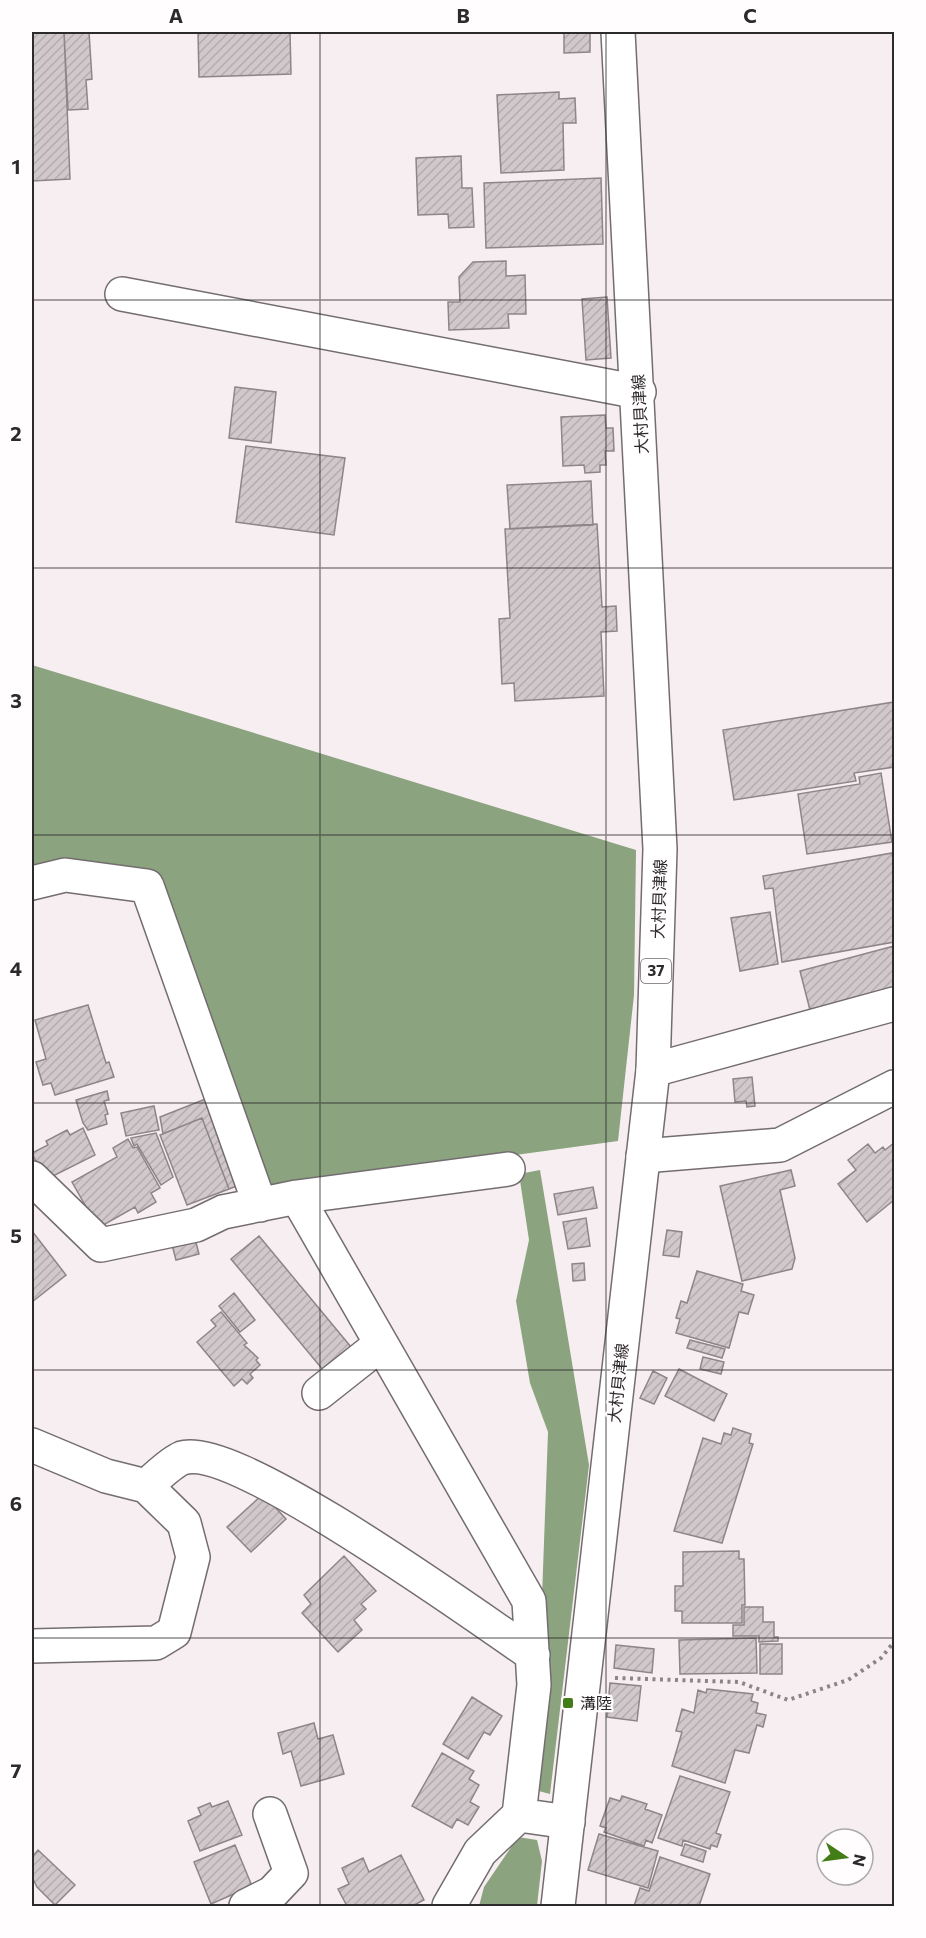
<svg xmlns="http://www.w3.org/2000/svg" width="926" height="1938" font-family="Commissioner,'Noto Sans JP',sans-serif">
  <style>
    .water { fill: #8ba37e }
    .building { fill: url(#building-hatch); stroke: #8e8589; stroke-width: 1.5 }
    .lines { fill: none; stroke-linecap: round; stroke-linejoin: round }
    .minor-casing { stroke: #746d70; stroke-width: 36 }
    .major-casing { stroke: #746d70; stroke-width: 36 }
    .path { stroke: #8b8588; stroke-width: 4; stroke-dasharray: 3 4.5; stroke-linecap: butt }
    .minor { stroke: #fff; stroke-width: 33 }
    .major { stroke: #fff; stroke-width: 33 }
    .grid { fill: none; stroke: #2d2a2c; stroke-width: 1.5; stroke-opacity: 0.55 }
    .poi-dot { fill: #437d17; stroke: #fffdfe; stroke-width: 2 }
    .labels { text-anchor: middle; stroke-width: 4.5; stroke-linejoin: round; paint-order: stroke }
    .shield { fill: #fffdfe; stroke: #6c696b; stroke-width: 1.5 }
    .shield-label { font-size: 15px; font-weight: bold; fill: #2d2a2c }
    .street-label { font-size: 16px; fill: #2d2a2c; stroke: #fffdfe }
    .poi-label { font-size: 16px; fill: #2d2a2c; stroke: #fffdfe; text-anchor: start }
    .neatline { fill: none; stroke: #2d2a2c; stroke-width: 2 }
    .grid-label { font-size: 20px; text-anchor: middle; font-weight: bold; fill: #2d2a2c }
  </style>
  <defs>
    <pattern id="building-hatch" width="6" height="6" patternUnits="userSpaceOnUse" patternTransform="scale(1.5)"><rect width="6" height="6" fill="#d1c8cc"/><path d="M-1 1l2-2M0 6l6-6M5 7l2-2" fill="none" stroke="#b4acaf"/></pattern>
  </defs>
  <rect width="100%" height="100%" fill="#f7eef1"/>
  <path class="water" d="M32 665 636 850 634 995 618 1141 266 1189 158 873 65 862 32 870Z
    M540 1170 589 1465 550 1794 535 1790 548 1432 530 1383 516 1301 529 1240 519 1174Z
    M518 1837 537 1840 542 1861 537 1906H479L484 1887Z"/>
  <path class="building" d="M32 32H64L70 179 32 181Z
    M64 32H89L92 79 86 80 88 109 68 110Z
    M198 32H290L291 74 199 77Z
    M564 32H590V52L564 53Z
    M559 92V99L575 98 576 123H563L564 170 501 173 497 95Z
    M461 156 462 188H472L474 227 449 228 448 214 418 215 416 158Z
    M601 178 603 244 486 248 484 183Z
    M506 261V276L525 275 526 314H508L509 328 449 330 448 302H460L459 277 473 262Z
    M607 297 611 358 586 360 582 299Z
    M235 387 276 392 271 443 229 438Z
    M605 415 606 428H613L614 451H605L606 465H600V472L585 473 584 465 563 466 561 417Z
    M246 446 345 458 334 535 236 522Z
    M591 481 593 525 510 529 507 485Z
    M597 524 602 607 616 606 617 631 601 632 604 696 515 701 514 683 502 684 499 619 510 618 505 529Z
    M894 702V767L854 773 856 781 734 800 723 730Z
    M881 773 892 842 807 854 798 794 860 784 859 777Z
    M892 853 894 868V942L782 962 773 888 765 889 763 876Z
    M770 912 778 964 740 971 731 918Z
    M894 946V988L810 1010 800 971Z
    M88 1005 106 1063 109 1062 114 1077 55 1095 51 1083 43 1085 36 1062 46 1059 35 1020Z
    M752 1077 755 1106 747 1107 746 1101 735 1102 733 1079Z
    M107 1091 109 1100 104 1101 108 1114 105 1115 107 1124 88 1130 83 1123 76 1100Z
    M213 1096 247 1182 229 1189 202 1118 163 1134 160 1117Z
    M154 1106 159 1130 126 1136 121 1113Z
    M202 1118 229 1189 187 1205 160 1135Z
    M83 1128 95 1155 45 1180 32 1153 48 1145 46 1141 67 1130 70 1135Z
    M156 1133 173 1177 161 1185 137 1144 134 1146 131 1138Z
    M128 1139 133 1148 137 1147 160 1188 151 1193 156 1202 138 1213 135 1207 98 1228 72 1182 117 1157 113 1148Z
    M894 1143V1200L867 1222 838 1184 856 1170 848 1160 868 1144 875 1153 883 1147 885 1150Z
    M791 1170 795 1186 780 1190 795 1258 792 1269 742 1281 720 1186Z
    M593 1187 597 1208 558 1215 554 1194Z
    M586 1218 590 1246 568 1249 563 1222Z
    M667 1230 682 1232 679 1257 663 1255Z
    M32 1231 66 1275 32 1302Z
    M194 1235 199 1254 176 1260 171 1241Z
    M259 1236 351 1347 323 1370 231 1259Z
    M584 1263 585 1280 573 1281 572 1264Z
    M697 1271 743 1284 741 1291 754 1295 748 1314 739 1312 729 1348 676 1333 680 1319 676 1318 681 1301 687 1303Z
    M234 1293 255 1320 240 1332 219 1306Z
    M221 1312 247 1343 244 1345 258 1358 256 1360 260 1365 250 1374 253 1378 247 1384 242 1379 234 1386 197 1342 216 1326 211 1320Z
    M690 1340 725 1349 722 1358 687 1348Z
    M703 1357 724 1362 721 1374 700 1369Z
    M679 1369 727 1394 714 1421 665 1396Z
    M653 1371 667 1378 654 1404 640 1398Z
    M733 1428 751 1434 749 1443 753 1444 722 1543 674 1531 703 1438 721 1444 724 1433 731 1435Z
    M263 1494 286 1519 251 1552 227 1527Z
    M739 1551V1559H744L745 1605H742V1623H682V1611H675V1586H683V1552Z
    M344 1556 376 1591 361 1604 366 1609 354 1620 362 1630 338 1652 302 1613 311 1604 304 1595Z
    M744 1607H763V1622H774V1637H778V1641L759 1642V1636H733V1625H744Z
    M756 1638 757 1673 680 1674 679 1640Z
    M760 1644H782V1674H760Z
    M616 1645 654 1649 652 1673 614 1668Z
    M610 1683 641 1686 637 1721 607 1717Z
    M707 1689 753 1694 751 1701 758 1703 756 1713 766 1715 763 1727 757 1725 749 1753 735 1750 725 1783 672 1766 682 1732 676 1731 682 1709 694 1713 698 1690 706 1693Z
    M472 1697 502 1716 490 1735 484 1732 468 1759 443 1744Z
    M314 1723 318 1739 333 1735 344 1774 301 1786 291 1751 283 1754 278 1733Z
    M442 1753 474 1771 469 1779 479 1785 470 1802 479 1807 468 1825 457 1819 452 1828 412 1806Z
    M680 1776 730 1792 716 1833 721 1835 717 1847 711 1845 710 1849 683 1840 682 1846 658 1838Z
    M622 1796 647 1804 645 1809 662 1815 652 1843 646 1840 644 1846 604 1832 606 1828 600 1826 610 1798 620 1801Z
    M228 1801 242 1835 200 1851 188 1821 201 1815 198 1808 210 1803 212 1807Z
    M599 1834 658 1851 648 1888 588 1870Z
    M685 1844 706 1851 703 1862 681 1855Z
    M235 1845 252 1886 211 1904 194 1862Z
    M38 1850 75 1885 55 1905 37 1887 32 1877V1857Z
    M401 1855 424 1900 412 1906H347L338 1889 349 1884 342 1868 363 1858 369 1872Z
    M660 1857 710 1874 699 1906H634L640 1888 649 1891Z"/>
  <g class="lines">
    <defs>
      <path id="minor" d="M122 294 639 392
        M32 883 65 875 147 886 260 1205
        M653 1070 894 1004
        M643 1156 780 1145 894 1087
        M32 1178 101 1245 196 1225 223 1212 297 1197 529 1601 534 1685 519 1815
        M297 1197 508 1169
        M319 1393 381 1344
        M32 1445 106 1476 146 1486C156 1478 170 1463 182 1458 235 1441 480 1619 533 1655
        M32 1646 156 1643 174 1632 193 1557 184 1523 146 1486
        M246 1906 272 1893 291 1873 270 1814
        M449 1906 480 1852 519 1815 568 1822"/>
      <path id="major" d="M558 1906 653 1070 660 849 618 32"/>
    </defs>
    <use href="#minor" class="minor-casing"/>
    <use href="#major" class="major-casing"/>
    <path class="path" d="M615 1678 739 1682 788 1700 848 1680 881 1658 894 1642"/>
    <use href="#minor" class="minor"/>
    <use href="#major" class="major"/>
  </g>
  <path class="grid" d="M320 32V1906M606 32V1906M32 300H894M32 568H894M32 835H894M32 1103H894M32 1370H894M32 1638H894"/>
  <rect class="poi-dot" x="562" y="1697" width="12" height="12" rx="3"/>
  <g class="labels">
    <rect class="shield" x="641" y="959" width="30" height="24" rx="4.5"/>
    <g class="shield-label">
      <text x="656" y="976">37</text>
    </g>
    <g class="street-label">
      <text transform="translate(640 414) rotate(-93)" y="6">大村貝津線</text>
      <text transform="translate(659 899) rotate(-88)" y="6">大村貝津線</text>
      <text transform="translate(618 1383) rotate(-84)" y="6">大村貝津線</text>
    </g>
    <g class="poi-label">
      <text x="580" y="1709">溝陸</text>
    </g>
  </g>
  <rect width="926" height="1938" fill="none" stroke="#fffdfe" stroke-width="66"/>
  <g transform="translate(845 1857) rotate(103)"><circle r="28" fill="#fffdfe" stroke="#aba9aa" stroke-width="1.5"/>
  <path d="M0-4.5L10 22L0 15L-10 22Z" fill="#437d17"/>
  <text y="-9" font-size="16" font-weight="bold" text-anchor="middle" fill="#2d2a2c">N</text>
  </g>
  <rect x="33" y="33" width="860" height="1872" class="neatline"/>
  <g class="grid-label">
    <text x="176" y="23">A</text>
    <text x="463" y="23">B</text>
    <text x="750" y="23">C</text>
    <text x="16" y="174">1</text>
    <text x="16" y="441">2</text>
    <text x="16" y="708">3</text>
    <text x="16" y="976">4</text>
    <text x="16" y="1243">5</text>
    <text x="16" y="1511">6</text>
    <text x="16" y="1778">7</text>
  </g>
</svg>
